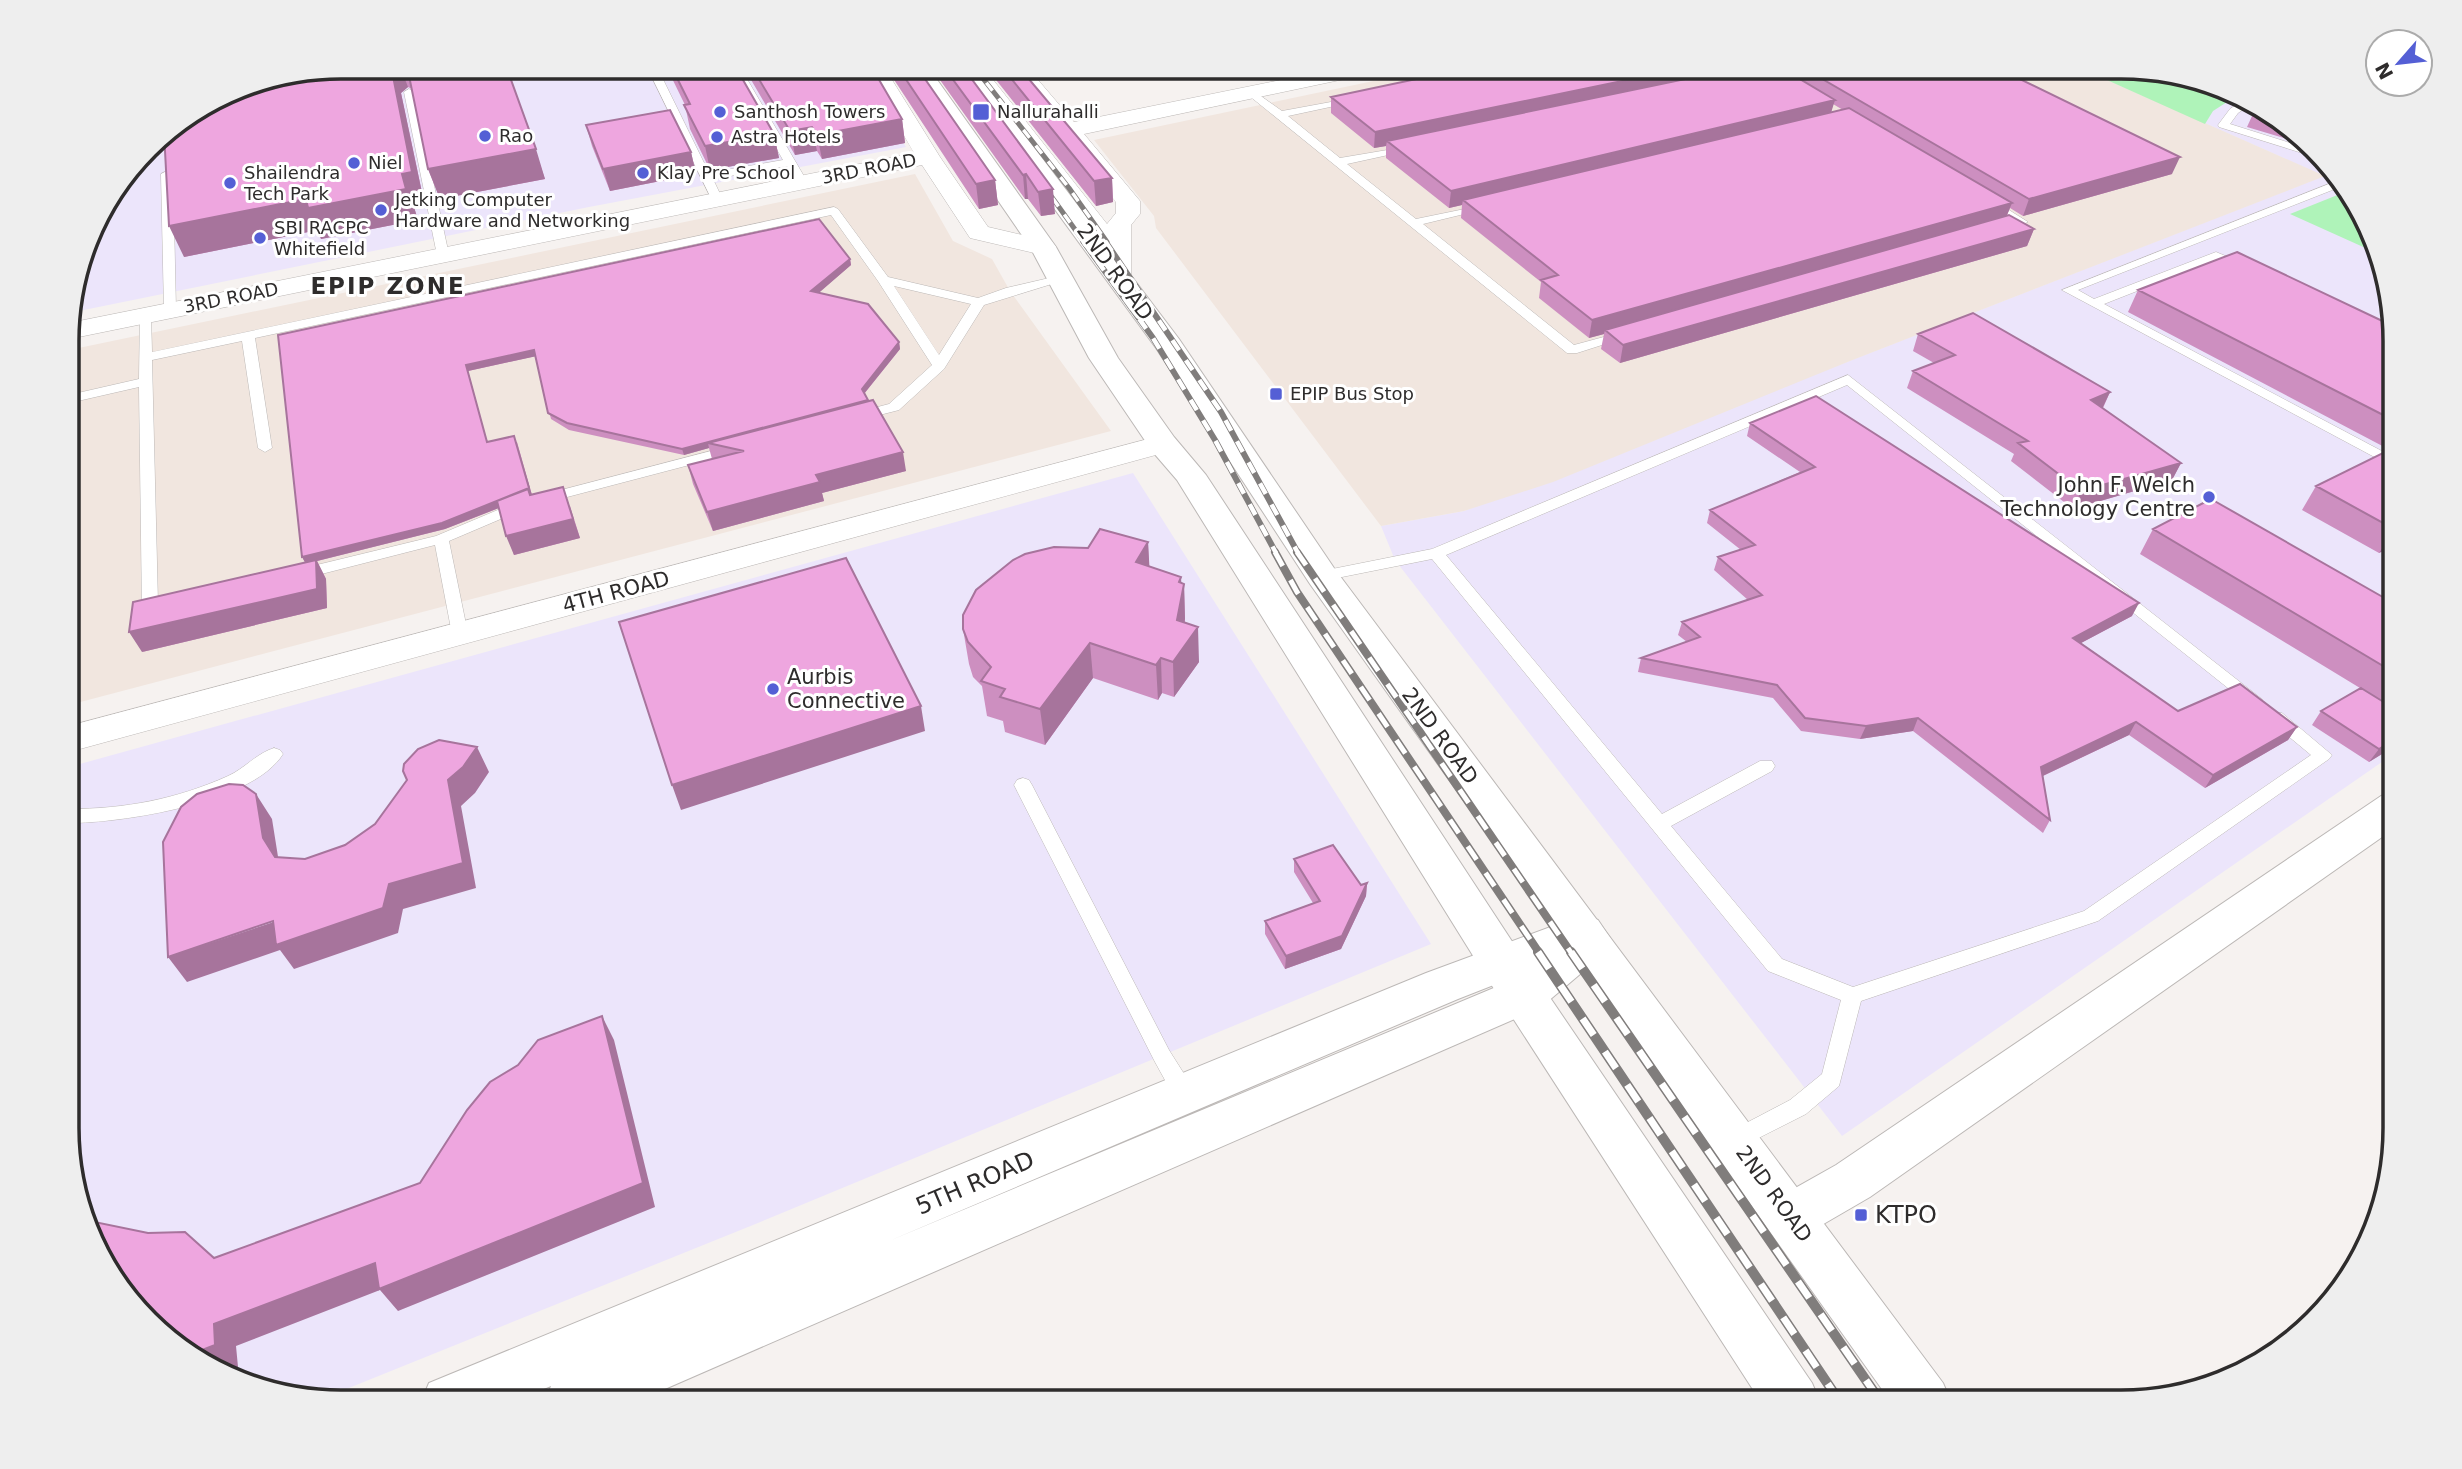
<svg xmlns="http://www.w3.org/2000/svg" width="2462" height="1469" font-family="'DejaVu Sans',sans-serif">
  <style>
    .commercial { fill: #ece5fb }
    .built { fill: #f1e6df }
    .green { fill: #aff3b9 }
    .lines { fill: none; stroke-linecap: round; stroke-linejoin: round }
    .service-casing { stroke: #bcb8b6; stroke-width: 1 }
    .minor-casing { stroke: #bcb8b6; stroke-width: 1 }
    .tertiary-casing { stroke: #bcb8b6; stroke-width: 2 }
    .secondary-casing { stroke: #bcb8b6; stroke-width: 2 }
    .service { fill: #fff; fill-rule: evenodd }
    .minor { fill: #fff; fill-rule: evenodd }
    .tertiary { fill: #fff; fill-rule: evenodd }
    .secondary { fill: #fff; fill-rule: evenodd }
    .rail-far3-casing { stroke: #807d7c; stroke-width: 5 }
    .rail-far2-casing { stroke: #807d7c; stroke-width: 6 }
    .rail-far1-casing { stroke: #807d7c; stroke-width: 8 }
    .rail-casing { stroke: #807d7c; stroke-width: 10 }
    .rail-far3 { stroke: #fff; stroke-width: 3.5; stroke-dasharray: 10; stroke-linecap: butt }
    .rail-far2 { stroke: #fff; stroke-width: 4.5; stroke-dasharray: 12; stroke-linecap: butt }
    .rail-far1 { stroke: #fff; stroke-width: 5; stroke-dasharray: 16; stroke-linecap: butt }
    .rail { stroke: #fff; stroke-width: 7; stroke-dasharray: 20; stroke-linecap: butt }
    .wall { fill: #cd8fc0; fill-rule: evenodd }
    .shaded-wall { fill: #a7749c }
    .building { fill: #eea6df; stroke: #a7749c; stroke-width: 2 }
    .poi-dot { fill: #545fd5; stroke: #fff; stroke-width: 2.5 }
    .labels { text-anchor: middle; stroke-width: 6; stroke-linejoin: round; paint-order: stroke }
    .far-poi-label { font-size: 18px; fill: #2e2c2c; stroke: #fff; text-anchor: start }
    .far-street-label { font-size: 18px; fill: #2e2c2c; stroke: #fff }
    .street-label { font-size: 21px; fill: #2e2c2c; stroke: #fff }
    .poi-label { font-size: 21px; fill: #2e2c2c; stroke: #fff; text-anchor: end }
    .far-district-label { font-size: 23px; font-weight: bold; letter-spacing: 2px; fill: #2e2c2c; stroke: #fff }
    .near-street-label { font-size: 24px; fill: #2e2c2c; stroke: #fff }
    .near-poi-label { font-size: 24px; fill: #2e2c2c; stroke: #fff; text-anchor: start }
    .rim { fill: none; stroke: #2e2c2c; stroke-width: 3.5 }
  </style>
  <rect width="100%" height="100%" fill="#f6f2f0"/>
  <path class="commercial" d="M441 67H855L906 147 589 207 69 313 95 219 160 135 205 107Z
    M2078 67H2121L2192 76 2259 103 2349 189 2381 252 2395 323V753L1842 1136 1395 560 1381 526 1464 511 2324 176Z
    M1133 473 1431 944 753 1225 319 1400 270 1393 203 1366 113 1280 69 1163V767Z"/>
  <path class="built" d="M1440 67H2078L2325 176 1850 361 1553 482 1464 511 1381 526 1156 228 1154 216 1094 140Z
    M915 174 953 241 992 259 1010 291 1111 431 69 705V350Z"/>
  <path class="green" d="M2078 67H2121L2192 76 2238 95 2213 111 2205 124Z
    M2350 190 2381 252V255L2290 214Z"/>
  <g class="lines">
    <defs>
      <path id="service" d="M647 67H657L709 173 783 160 730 67H740L808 183 806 185H798L787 166 713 179 723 200 713 202Z
        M973 67H983L1122 243V249H1114Z
        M409 89 414 92 449 255 443 259 437 255 404 92Z
        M1251 89 1282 111 1358 97V101L1288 116 1340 158 1411 146V150L1347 164 1416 219 1489 204V208L1423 224 1574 345 1626 331 1633 335 1577 353H1567L1247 94V90Z
        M2246 98 2254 102 2238 113 2230 124 2306 148 2315 157 2219 127 2218 125 2230 109Z
        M167 171 173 174 176 310 170 314 164 310 161 174Z
        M2339 180 2345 185 2078 290 2094 299 2216 252 2247 265V271L2243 272 2216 260 2104 304 2395 458V468L2062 290Z
        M1985 200H1993L2028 222 2004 231H1996V225L2012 221 1985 204Z
        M834 207 838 209 888 277 978 298 1006 288 1062 275 1068 279 984 305 944 369 899 410 856 421 849 417 851 414 889 404 932 365 878 281 831 215 255 338 272 448 265 452 258 448 242 341 152 360 158 604 165 605 167 609 165 613 150 616 142 611 139 387 69 403V395L139 379 140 313 145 312 151 316 152 352ZM894 286 971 304 939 355Z
        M1848 375 2263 700 2254 706 2248 704 1847 385 1446 555 1662 814 1760 761H1772L1775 766 1772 771 1671 826 1782 959 1853 987 2084 911 2311 755 2270 721 2267 717 2270 713H2282L2332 755 2329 759 2098 921 1861 1001 1839 1086 1806 1114 1735 1150 1727 1147 1724 1140 1727 1133 1790 1100 1822 1074 1841 1000 1768 971 1432 559 1322 581 1314 576 1322 571 1432 549Z
        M734 445 741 449 739 452 529 507 449 541 468 634 466 638 460 639 452 634 435 545 298 580 290 575 292 571 436 536 519 501Z
        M274 748 280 750 283 754C253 803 121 823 69 823V809C125 809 177 799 228 776 244 769 257 753 274 748Z
        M1023 778 1029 780 1032 785 1169 1050 1193 1088 1196 1095 1193 1102 1185 1104 1177 1102 1155 1062 1014 785 1017 780Z"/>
      <path id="minor" d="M864 67H884L940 157 988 227 1052 242 1056 247 1052 252 1043 255 970 238 922 165 69 339V323L914 153Z
        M1005 67H1027L1074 122 1345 67H1384L1380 71 1373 73 1084 134 1140 201V214L1131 225V274L1127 280 1118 282 1109 280 1105 274 1107 224 1116 213V202Z
        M1163 435 1174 438 1178 444 1174 450 69 752V726Z"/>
      <path id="tertiary" d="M2395 792V828L1870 1197 1808 1233 1790 1240 1772 1233 1765 1217 1772 1201 1836 1165 2381 796Z
        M1583 915 1598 920 1612 941 1605 953 1540 1008 635 1402H545L551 1386 512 1402H421L429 1383 1426 973ZM1514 977 1508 982 889 1241 1458 999Z"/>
      <path id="secondary" d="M906 67H928L1056 247 1118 358 1174 437 1206 475 1517 949 1812 1383 1820 1402H1761L1485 975 1177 480 1152 451 1089 358 1030 247Z
        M951 67H973L1179 339 1334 568 1943 1383 1951 1402H1891L1310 584 1156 348Z"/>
    </defs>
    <use href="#service" class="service-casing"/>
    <use href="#minor" class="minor-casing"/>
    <use href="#tertiary" class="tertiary-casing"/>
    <use href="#secondary" class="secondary-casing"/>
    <use href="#service" class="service"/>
    <use href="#minor" class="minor"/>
    <use href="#tertiary" class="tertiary"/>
    <use href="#secondary" class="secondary"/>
    <defs>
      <path id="rail-far3" d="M974 67 1069 188 1107 242
        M1041 182 1084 242"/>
      <path id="rail-far2" d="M1083 241 1153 338 1215 440 1276 553
        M1105 241 1221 412 1298 553"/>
      <path id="rail-far1" d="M1275 552 1297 592 1540 954
        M1297 552 1572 954"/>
      <path id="rail" d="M1538 952 1840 1402
        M1571 952 1881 1402"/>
    </defs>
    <use href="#rail-far3" class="rail-far3-casing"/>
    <use href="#rail-far2" class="rail-far2-casing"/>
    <use href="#rail-far1" class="rail-far1-casing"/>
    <use href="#rail" class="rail-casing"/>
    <use href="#rail-far3" class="rail-far3"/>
    <use href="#rail-far2" class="rail-far2"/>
    <use href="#rail-far1" class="rail-far1"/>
    <use href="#rail" class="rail"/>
  </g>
  <path class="wall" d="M350 66H506L545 179 440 199 428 169 412 89 408 87 401 93 424 202 413 204 418 220 321 239 318 230 184 257Z
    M666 66H735L774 134 779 158 710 170 690 129 685 105Z
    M743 66H871L902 119 905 143 822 159 817 151 795 155Z
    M885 66H916L995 180 998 205 979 209Z
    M930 66H962L1055 214 1041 216 1028 199H1025Z
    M985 66H1018L1112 178 1113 202 1096 206Z
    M1478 66H1993L2172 174 2023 216 2010 208 2007 215 2034 229 2027 246 1620 363 1601 349 1604 334 1589 338 1539 298 1541 282 1461 218 1462 205 1449 208 1386 158V146L1374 148 1331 113V97ZM1833 104 1843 110 1831 113Z
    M2258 103H2259L2301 143 2247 127Z
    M586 125 691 152 696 174 610 191 592 146Z
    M850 259 851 265 818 293 899 342 900 349 864 394 906 471 822 493 824 501 713 531 693 484 688 465 712 459 709 448 684 455 569 430 551 419 536 356 468 371 487 442H517L532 495 570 506 580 538 514 555 499 508 445 529 317 561 326 579 327 608 142 652 305 562 302 557 278 335Z
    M2138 290 2395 327V545L2379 553 2302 510 2316 486 2390 450 2128 312Z
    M1918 334 2110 392 2103 408 2181 463 2172 480 2073 509 2011 461 2014 454 1907 388 1913 371 1934 363 1913 351Z
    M1750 423 2132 616 2081 643 2178 711 2297 727 2288 740 2205 788 2129 735 2043 776 2050 820 2043 833 1913 731 1860 739 1801 731 1773 698 1638 672 1641 658 1687 642 1678 635 1682 622 1748 600 1714 570 1718 557 1741 550 1707 523 1710 510 1800 472 1747 436Z
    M2153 529 2395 604V698L2386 703 2395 709V746L2369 762 2312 725 2321 711 2360 688 2140 554Z
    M1148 542 1149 566 1181 577V583L1184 584 1185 622 1199 662 1174 697 1162 693 1158 700 1093 678 1045 745 1005 732 1003 721 987 716 982 686 973 677 969 664 963 629 1088 548Z
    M1294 859 1361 885 1367 883 1366 896 1341 949 1285 969 1265 934V921L1313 903 1294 872Z"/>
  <path class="shaded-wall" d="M391 66H400L408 87 401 93 424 202 413 204 418 220 321 239 318 230 184 257 169 226 402 174Z
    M1695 66H1754L1387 141 1386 146 1374 148 1375 132Z
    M1835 100 1830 116 1463 200 1462 205 1449 208 1451 191Z
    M902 119 905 143 822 159 817 135Z
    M812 127 817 151 795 155 790 131Z
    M774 134 779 158 710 170 705 146Z
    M536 149 545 179 440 199 428 169Z
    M691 152 696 174 610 191 603 169Z
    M2180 157 2172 174 2023 216 2029 199Z
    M1026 174 1028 199H1025L1023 175Z
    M1112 178 1113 202 1096 206 1094 181Z
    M995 180 998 205 979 209 976 184Z
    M1053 189 1055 214 1041 216 1038 192Z
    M2012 203 2005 220 1605 330 1604 334 1589 338 1592 320Z
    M2034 229 2027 246 1620 363 1623 345Z
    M88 243 86 280 76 282Z
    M850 259 851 265 813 298 811 291Z
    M899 342 900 349 863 395 862 389Z
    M534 350 537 356 468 371 489 449 466 365Z
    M2110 392 2102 409 2091 400Z
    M868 400 869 406 708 443 709 448 684 455 682 449Z
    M514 436 532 495 445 529 317 561 326 579 327 608 142 652 129 632 306 564 302 557Z
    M903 452 906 471 822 493 824 501 713 531 707 512 816 475Z
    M2181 463 2172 480 2073 509 2081 491Z
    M563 487 580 538 514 555 506 536Z
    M2395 529V545L2379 553Z
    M1148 542 1150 577 1136 562Z
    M1181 577 1182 597 1184 584 1185 619 1178 654 1198 627 1199 662 1174 697 1173 662 1177 620 1179 582Z
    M2139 603 2132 616 2066 651 2073 638Z
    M1090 643 1093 678 1045 745 1040 709Z
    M1161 658 1162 693 1158 700 1156 665Z
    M2395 691V698L2386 704Z
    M921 706 925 731 681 810 672 785Z
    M1918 718 1913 731 1860 739 1866 726Z
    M2136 722 2129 735 2034 780 2041 767Z
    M2297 727 2288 740 2205 788 2213 775Z
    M2395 739V746L2369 762 2379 749Z
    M477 747 489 772 475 793 461 806 476 888 403 909 398 933 294 969 280 950 187 982 168 957 389 884 448 780Z
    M256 794 272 819 279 863 263 838Z
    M1367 883 1366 896 1341 949 1285 969 1286 956Z
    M602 1016 614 1040 655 1207 398 1311 380 1290 236 1346 238 1367 221 1373 203 1366 192 1354 214 1324 375 1263Z"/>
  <path class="building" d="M350 66H391L412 172 402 174 406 189 308 208 306 199 169 226 164 132 236 87Z
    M407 66H506L536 149 428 169Z
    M671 66H735L774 134 705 146 684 105 690 104Z
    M751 66H871L902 119 817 135 812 127 790 131Z
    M897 66H916L995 180 976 184Z
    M943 66H962L1053 189 1038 192 1026 174 1023 175Z
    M1001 66H1018L1112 178 1094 181Z
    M1478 66H1695L1375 132 1331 97Z
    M1748 66H1778L1835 100 1451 191 1387 141Z
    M1800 66H1993L2180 157 2029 199Z
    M1849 108 2012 203 1592 320 1541 280 1558 275 1463 200Z
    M670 110 691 152 603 169 586 125Z
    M2009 215 2034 229 1623 345 1605 330Z
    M819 219 850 259 811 291 868 304 899 342 862 389 868 400 682 449 567 423 548 413 534 350 466 365 487 442 514 436 529 488 442 523 302 557 278 335Z
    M2237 252 2395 327V421L2138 290Z
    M1973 313 2110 392 2091 400 2181 463 2081 491 2018 443 2028 441 1913 371 1955 355 1918 334Z
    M1816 396 2139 603 2073 638 2178 711 2240 684 2297 727 2213 775 2136 722 2041 767 2050 820 1918 718 1866 726 1805 718 1777 685 1641 658 1700 637 1682 622 1762 595 1718 557 1755 545 1710 510 1815 467 1750 423Z
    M873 400 903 452 816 475 820 482 707 512 688 465 744 451 708 443Z
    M2395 447 2394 529 2316 486Z
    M563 487 573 519 506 536 497 501 528 489 530 495Z
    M2211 499 2395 604V673L2153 529Z
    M1100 529 1148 542 1136 562 1181 577 1179 582 1184 584 1177 620 1198 627 1173 662 1161 658 1156 665 1090 643 1040 709 1000 697 1005 689 981 681 991 667 968 642 963 629V615L976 590 1013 560 1025 554 1054 547 1088 548Z
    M846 558 921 706 672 785 619 622Z
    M316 560 317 589 129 632 133 602Z
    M2361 688 2395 709V739L2379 749 2321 711Z
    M439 740 477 747 463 767 448 780 463 863 389 884 383 908 276 945 273 921 168 957 163 842 181 807 197 794 229 784 243 785 256 794 263 838 275 857 305 859 345 845 375 824 407 780 403 771 404 764 418 749Z
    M1333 845 1361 885 1367 883 1342 936 1286 956 1265 921 1320 901 1294 859Z
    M602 1016 643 1183 379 1289 375 1263 214 1324 215 1345 192 1354 113 1280 90 1221 148 1233 185 1232 214 1258 420 1183 467 1110 490 1082 518 1065 538 1040Z"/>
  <g class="poi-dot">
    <circle cx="720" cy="112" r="7"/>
    <rect x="972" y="103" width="18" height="18" rx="3.5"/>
    <circle cx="485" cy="136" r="7"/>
    <circle cx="717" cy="137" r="7"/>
    <circle cx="354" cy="163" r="7"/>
    <circle cx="643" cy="173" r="7"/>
    <circle cx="230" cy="183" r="7"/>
    <circle cx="381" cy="210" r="7"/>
    <circle cx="260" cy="238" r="7"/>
    <rect x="1269" y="387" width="14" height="14" rx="3.5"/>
    <circle cx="2209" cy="497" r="7"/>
    <circle cx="773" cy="689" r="7"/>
    <rect x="1854" y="1208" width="14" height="14" rx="3.5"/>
  </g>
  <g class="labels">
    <g class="far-poi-label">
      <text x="734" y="118">Santhosh Towers</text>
      <text x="997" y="118">Nallurahalli</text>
      <text x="499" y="142">Rao</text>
      <text x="731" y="143">Astra Hotels</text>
      <text x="368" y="169">Niel</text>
      <text x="244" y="179">Shailendra<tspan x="244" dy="21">Tech Park</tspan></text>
      <text x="657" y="179">Klay Pre School</text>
      <text x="395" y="206">Jetking Computer<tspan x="395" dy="21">Hardware and Networking</tspan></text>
      <text x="274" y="234">SBI RACPC<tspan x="274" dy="21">Whitefield</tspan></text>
      <text x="1290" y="400">EPIP Bus Stop</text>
    </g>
    <g class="far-street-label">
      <text transform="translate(869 169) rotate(-11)" y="6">3RD ROAD</text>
      <text transform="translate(231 298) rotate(-11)" y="6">3RD ROAD</text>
    </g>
    <g class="street-label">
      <text transform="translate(1115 272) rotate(54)" y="7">2ND ROAD</text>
      <text transform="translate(616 592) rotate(-15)" y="7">4TH ROAD</text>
      <text transform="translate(1440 736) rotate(54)" y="7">2ND ROAD</text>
      <text transform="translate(1774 1194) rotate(54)" y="7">2ND ROAD</text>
    </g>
    <g class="poi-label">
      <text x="2195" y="492">John F. Welch<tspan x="2195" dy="24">Technology Centre</tspan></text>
      <text x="787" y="684" text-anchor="start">Aurbis<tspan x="787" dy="24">Connective</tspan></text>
    </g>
    <g class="far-district-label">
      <text x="388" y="294">EPIP ZONE</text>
    </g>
    <g class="near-street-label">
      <text transform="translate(975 1183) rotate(-23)" y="8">5TH ROAD</text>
    </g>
    <g class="near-poi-label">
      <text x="1875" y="1223">KTPO</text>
    </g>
  </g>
  <path d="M0 0H2462V1469H0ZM341 79H2121A262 262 0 0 1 2383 341V1128A262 262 0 0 1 2121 1390H341A262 262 0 0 1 79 1128V341A262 262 0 0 1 341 79Z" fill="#eee" fill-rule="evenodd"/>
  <path class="rim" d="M341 79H2121A262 262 0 0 1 2383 341V1128A262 262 0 0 1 2121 1390H341A262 262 0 0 1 79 1128V341A262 262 0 0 1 341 79Z"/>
  <g transform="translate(2399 63) rotate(242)"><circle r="33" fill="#ffffff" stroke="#ababab" stroke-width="2"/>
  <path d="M0-5L12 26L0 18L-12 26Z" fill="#545fd5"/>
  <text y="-10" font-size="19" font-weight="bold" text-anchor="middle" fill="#2e2c2c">N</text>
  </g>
</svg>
